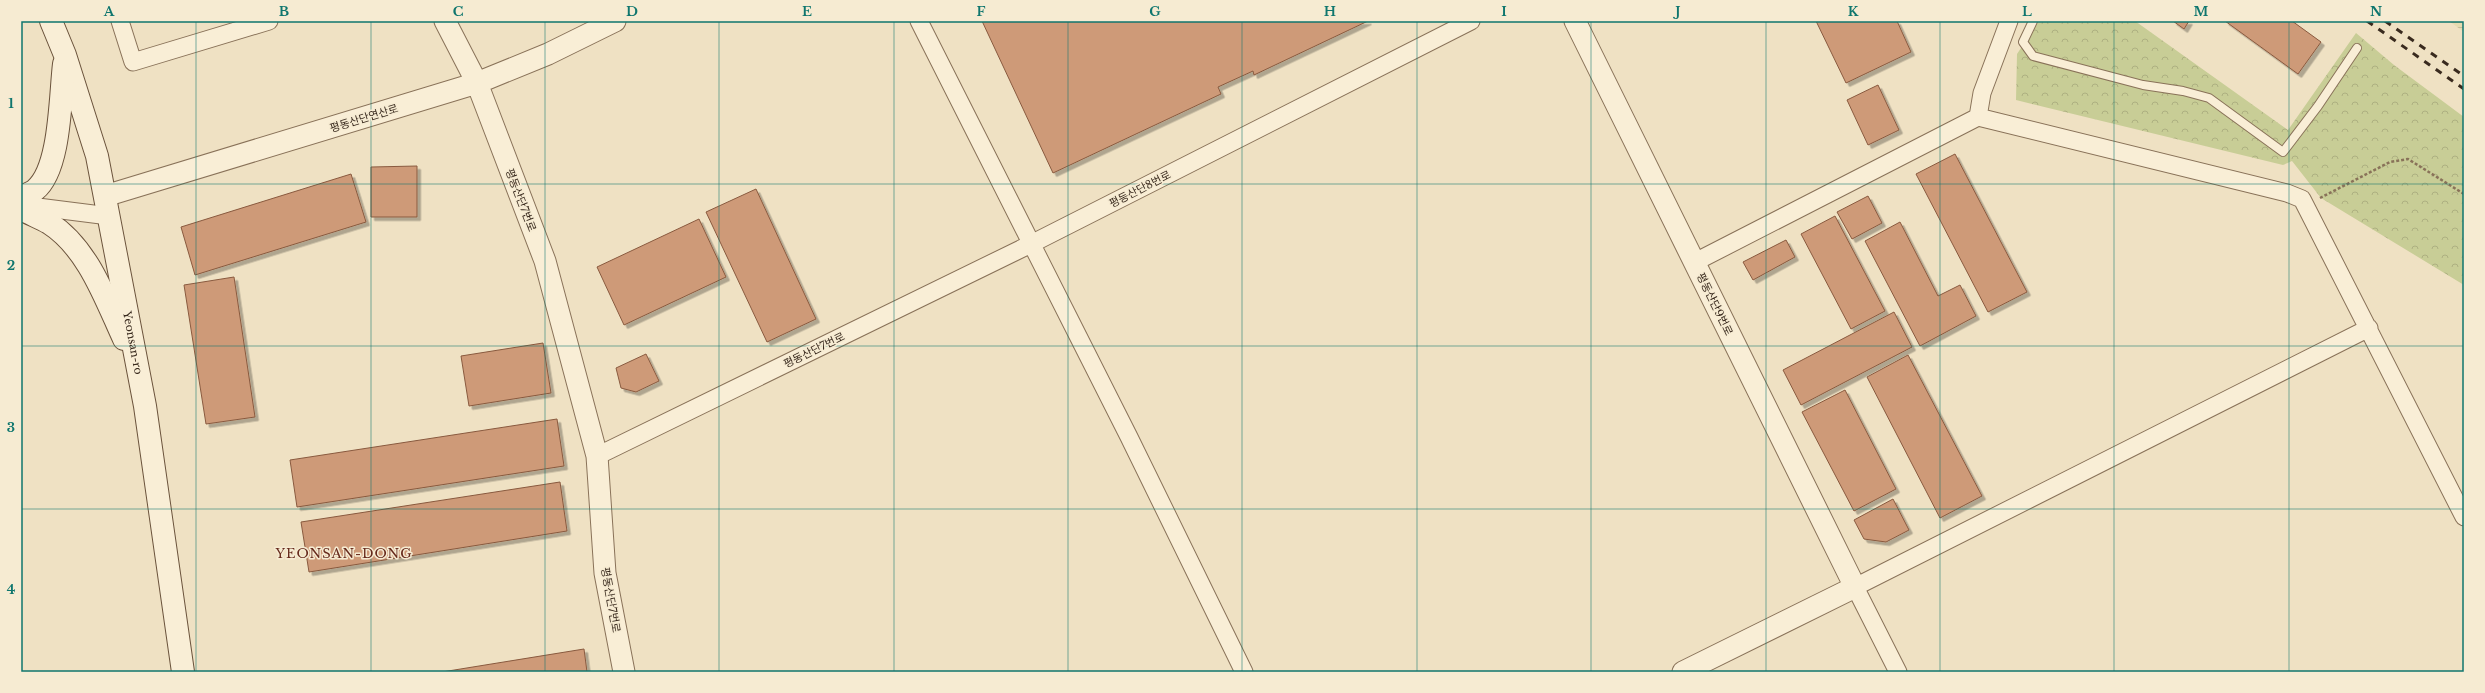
<svg xmlns="http://www.w3.org/2000/svg" width="2485" height="693" font-family="'Libre Baskerville','Noto Sans KR',serif">
  <style>
    .farmland { fill: url(#farmland-rules) }
    .park { fill: url(#park-crowns) }
    .building { fill: #ce9a78; stroke: #895a3f; filter: url(#shadow) }
    .lines { fill: none; stroke-linecap: round; stroke-linejoin: round }
    .service-casing { stroke: #897259; stroke-width: 10 }
    .minor-casing { stroke: #897259; stroke-width: 19 }
    .tertiary-casing { stroke: #897259; stroke-width: 23 }
    .secondary-casing { stroke: #6b533c; stroke-width: 24 }
    .path { stroke: #897259; stroke-width: 2.5; stroke-dasharray: 3 2; stroke-linecap: butt }
    .service { stroke: #f9eed6; stroke-width: 8 }
    .minor { stroke: #f9eed6; stroke-width: 17 }
    .tertiary { stroke: #f9eed6; stroke-width: 21 }
    .secondary { stroke: #f9eed6; stroke-width: 22 }
    .rail { stroke: #392a1e; stroke-width: 3; stroke-dasharray: 7 7; stroke-linecap: butt }
    .grid { fill: none; stroke: #0f766e; stroke-width: 1; stroke-opacity: 0.55 }
    .labels { text-anchor: middle; stroke-width: 3; stroke-linejoin: round; paint-order: stroke }
    .street-label { font-size: 11px; fill: #392a1e; stroke: #f6ebd2 }
    .quarter-label { font-size: 13px; letter-spacing: 1px; fill: #662a1c; stroke: #f6ebd2 }
    .neatline { fill: none; stroke: #0f766e; stroke-width: 1.5 }
    .grid-label { font-size: 13px; text-anchor: middle; font-weight: bold; fill: #0f766e }
  </style>
  <defs>
    <pattern id="farmland-rules" width="6" height="5" patternUnits="userSpaceOnUse"><rect width="6" height="5" fill="#e5dbb0"/><path d="M0 2.5h6" fill="none" stroke="#c5bc97"/></pattern>
    <pattern id="park-crowns" width="20" height="18" patternUnits="userSpaceOnUse"><rect width="20" height="18" fill="#c8cd96"/><path d="M2 6a3 3 0 1 1 6 0M12 15a3 3 0 1 1 6 0" fill="none" stroke="#adb081"/></pattern>
    <filter id="shadow"><feDropShadow dx="3.5" dy="3.5" stdDeviation="0" flood-color="#0004"/></filter>
  </defs>
  <rect width="100%" height="100%" fill="#efe1c3"/>
  <path class="farmland" d="M2449 21H2464V32Z"/>
  <path class="park" d="M2039 21H2135L2288 130 2356 33 2394 65 2464 117V285L2321 198 2292 161 2283 165 2016 100 2017 54Z"/>
  <path class="building" d="M982 21H1368L1254 75 1253 71 1218 87 1221 94 1053 173Z
    M1816 21H1897L1911 52 1846 83Z
    M2173 21H2189L2184 29Z
    M2225 21H2292L2321 42 2298 74Z
    M1878 85 1899 130 1868 145 1847 100Z
    M1955 154 2027 292 1988 312 1916 174Z
    M417 166V217H371V167Z
    M351 174 366 222 195 275 181 227Z
    M756 189 816 319 767 342 706 212Z
    M1868 196 1882 223 1852 239 1837 212Z
    M1835 216 1885 311 1851 329 1801 234Z
    M699 219 726 277 624 325 597 267Z
    M1900 222 1938 296 1960 285 1976 316 1920 346 1865 241Z
    M1786 240 1795 257 1753 280 1743 262Z
    M234 277 255 417 206 424 184 285Z
    M1894 312 1912 347 1801 405 1783 370Z
    M543 343 551 393 469 406 461 356Z
    M646 354 659 381 636 392 621 388 616 368Z
    M1908 355 1982 496 1940 518 1867 377Z
    M1845 390 1896 489 1854 511 1802 412Z
    M557 419 564 466 297 507 290 460Z
    M560 482 567 531 309 572 301 522Z
    M1893 499 1909 530 1886 542 1864 539 1854 520Z
    M584 649 587 672H442Z"/>
  <g class="lines">
    <defs>
      <path id="service" d="M2033 21 2023 42 2033 56 2143 85 2183 91 2209 98 2283 152 2318 106 2357 48"/>
      <path id="minor" d="M120 21 133 62 269 21
        M919 21 1129 437 1244 672
        M2009 21 1982 93 1978 117 2287 193 2302 199 2464 517
        M22 205 109 216
        M1695 262 1978 117
        M597 456 1031 244 1471 21
        M1898 672 1855 587 2369 328"/>
      <path id="tertiary" d="M445 21 477 83 545 261 597 456 605 573 624 672
        M1575 21 1855 587 1683 672
        M105 196 477 83 548 54 615 21"/>
      <g id="secondary">
        <path id="s1" d="M51 21 65 55 97 156 145 406 183 672"/>
        <path d="M21 197C25 195 31 193 35 190 61 169 60 96 64 64"/>
        <path d="M21 209C30 214 40 218 49 223 88 248 105 298 124 339"/>
      </g>
    </defs>
    <use href="#service" class="service-casing"/>
    <use href="#minor" class="minor-casing"/>
    <use href="#tertiary" class="tertiary-casing"/>
    <use href="#secondary" class="secondary-casing"/>
    <path class="path" d="M2320 198 2390 162 2408 159 2464 194"/>
    <use href="#service" class="service"/>
    <use href="#minor" class="minor"/>
    <use href="#tertiary" class="tertiary"/>
    <use href="#secondary" class="secondary"/>
    <path class="rail" d="M2367 21 2464 89
      M2385 21 2464 76"/>
  </g>
  <path class="grid" d="M196 21V672M371 21V672M545 21V672M719 21V672M894 21V672M1068 21V672M1242 21V672M1417 21V672M1591 21V672M1766 21V672M1940 21V672M2114 21V672M2289 21V672M21 184H2464M21 346H2464M21 509H2464"/>
  <g class="labels">
    <g class="street-label">
      <text transform="translate(364 118) rotate(-17)" y="4">평동산단연산로</text>
      <text transform="translate(1140 189) rotate(-27)" y="4">평동산단8번로</text>
      <text transform="translate(521 200) rotate(69)" y="4">평동산단7번로</text>
      <text transform="translate(1715 304) rotate(64)" y="4">평동산단9번로</text>
      <text dy="4" stroke="none"><textPath href="#s1" startOffset="333">Yeonsan-ro</textPath></text>
      <text transform="translate(814 350) rotate(-26)" y="4">평동산단7번로</text>
      <text transform="translate(611 600) rotate(80)" y="4">평동산단7번로</text>
    </g>
    <g class="quarter-label">
      <text x="344" y="558">YEONSAN-DONG</text>
    </g>
  </g>
  <rect width="2485" height="693" fill="none" stroke="#f6ebd2" stroke-width="44"/>
  <rect x="22" y="22" width="2441" height="649" class="neatline"/>
  <g class="grid-label">
    <text x="109" y="16">A</text>
    <text x="284" y="16">B</text>
    <text x="458" y="16">C</text>
    <text x="632" y="16">D</text>
    <text x="807" y="16">E</text>
    <text x="981" y="16">F</text>
    <text x="1155" y="16">G</text>
    <text x="1330" y="16">H</text>
    <text x="1504" y="16">I</text>
    <text x="1678" y="16">J</text>
    <text x="1853" y="16">K</text>
    <text x="2027" y="16">L</text>
    <text x="2201" y="16">M</text>
    <text x="2376" y="16">N</text>
    <text x="11" y="108">1</text>
    <text x="11" y="270">2</text>
    <text x="11" y="432">3</text>
    <text x="11" y="594">4</text>
  </g>
</svg>
